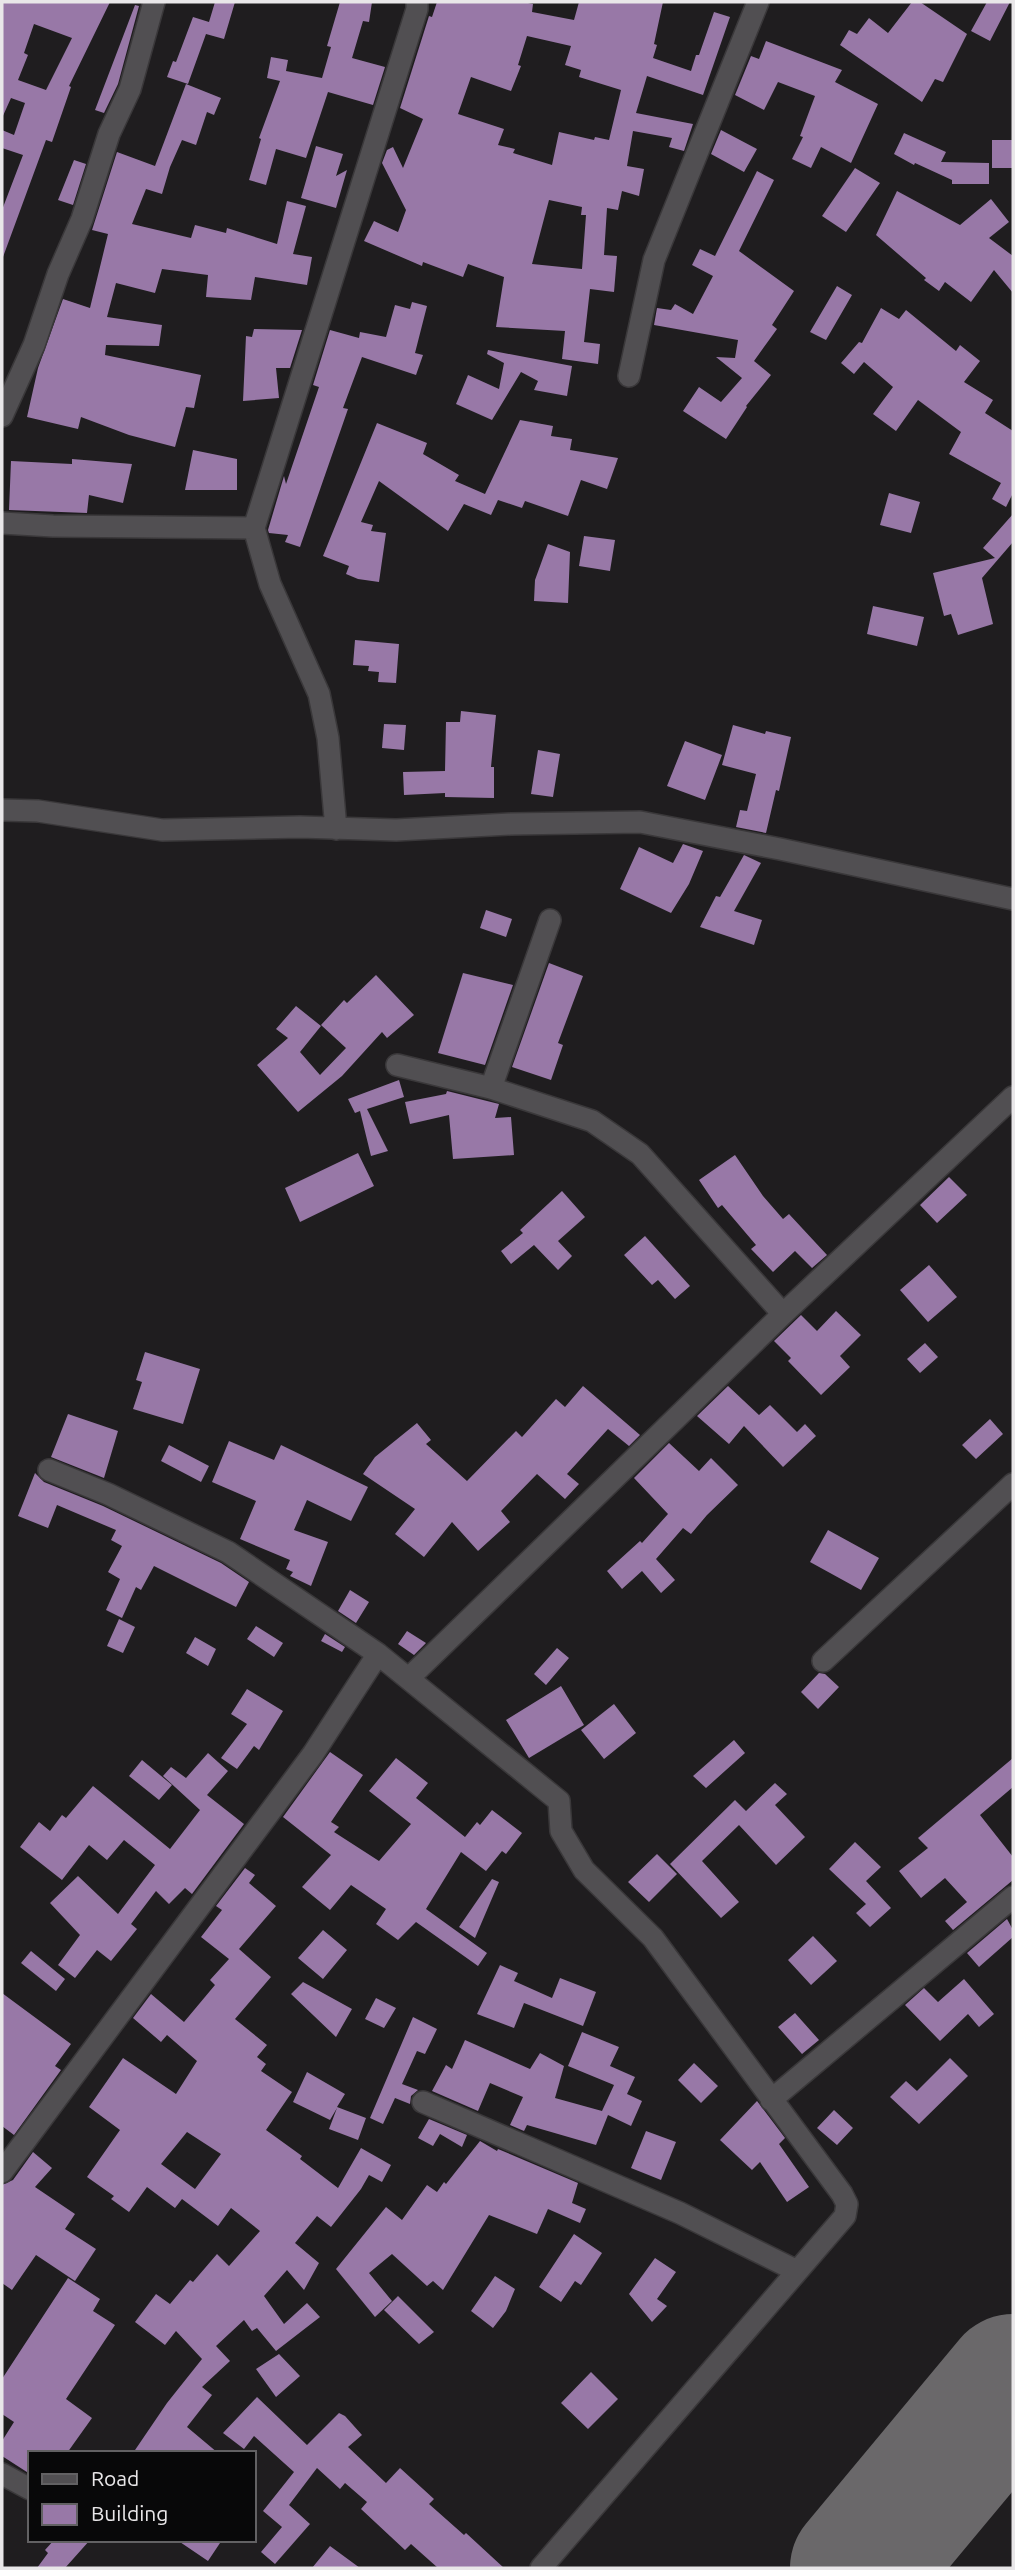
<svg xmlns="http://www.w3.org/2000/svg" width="1015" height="2570" font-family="Ubuntu,sans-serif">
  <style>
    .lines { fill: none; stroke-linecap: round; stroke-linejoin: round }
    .runway { stroke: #6a686a; stroke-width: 138 }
    .building { fill: #9878a7; fill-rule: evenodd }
    .minor-casing { stroke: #3a383a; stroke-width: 24 }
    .minor { stroke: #514f52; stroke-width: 21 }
  </style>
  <rect width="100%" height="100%" fill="#1f1d1f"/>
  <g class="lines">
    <path class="runway" d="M859 2568 1013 2383"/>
  </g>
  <path class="building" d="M2 2H110L69 86 71 87 52 142 46 140 3 257 2 210 23 155 2 148V130L14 135 25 103 11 98 2 118ZM34 24 72 38 46 90 18 80 28 55 24 53Z
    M215 2H235L224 39 206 34 188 84 167 77 173 61 176 62 193 17 209 22Z
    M340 2H372L369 22 363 21 352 58 385 67 373 105 328 92 306 158 276 149 266 185 249 180 261 139 259 138 280 81 267 78 271 57 288 60 286 71 322 78 331 47 327 46Z
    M437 2H523L533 4 532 12 574 20 579 2H663L654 44 657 45 653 58 691 71 696 55H699L714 12 730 17 703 95 647 76 636 113 693 124 684 151 669 147 672 138 633 131 627 166 644 169 639 196 622 191 618 210 607 208 604 255 617 256 614 292 590 289 584 342 600 344 598 364 562 359 565 331 496 327 504 277 468 264 463 277 423 262 422 266 364 241 374 221 398 232 406 210 382 163 387 150 393 147 403 168 423 119 400 108 429 16 432 17ZM527 36 571 46 565 65 581 70 579 77 621 90 609 140 595 137 594 140 559 132 552 165 513 153 515 149 498 145 504 129 458 114 471 77 511 91 521 66 518 65ZM549 200 582 207 581 215H586L582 269 532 264Z
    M912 2H920L967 34 943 82 935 79 922 102 840 45 849 30 857 34 869 18 888 33Z
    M987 2H1010L990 41 971 31Z
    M135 5 139 6 118 84 104 113 95 110Z
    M766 41 842 70 835 82 878 104 851 163 821 147 811 168 792 159 803 137 800 136 815 96 778 82 764 110 735 95 751 56 759 59Z
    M186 84 221 98 214 115 207 112 196 145 182 140 170 167 162 194 146 189 132 224 191 238 195 225 226 233 227 228 277 244 287 201 306 206 293 254 312 257 307 285 255 277 251 300 206 297 208 275 162 269 155 293 116 283 107 317 162 325 159 346 106 345 105 355 201 375 194 408 186 407 175 447 129 435 81 417 78 429 27 417 38 368 63 299 90 308 108 234 92 230 117 152 155 166Z
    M721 130 757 149 744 172 711 154Z
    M904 133 946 152 941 162 989 163V184H952V180L915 163 914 165 894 154Z
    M992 140H1013V168H992Z
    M316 146 343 154 336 176 347 170 336 208 301 198Z
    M74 160 86 164 73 205 58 200Z
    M855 168 880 183 846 232 822 216Z
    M757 171 774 180 739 251 794 291 772 325 777 329 754 361 771 375 746 406 747 407 726 439 683 411 699 387 721 402 742 378 716 357 735 358 738 340 654 325 657 308 671 310 675 304 693 314 713 276 692 265 700 249 715 256Z
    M897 191 960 225 991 199 1009 222 989 238 1013 256V293L994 270 971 302 945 282 939 291 924 280 926 278 876 235Z
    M837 286 852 295 826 340 810 332Z
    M412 302 427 306 415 353 423 355 416 375 362 357 343 408 348 409 300 547 285 542 288 535 269 533 268 530 284 476 286 484 319 387 313 385 330 330 359 338 360 332 386 337 395 305 410 309Z
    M881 308 899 319 906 310 956 351 960 345 980 361 964 382 993 400 985 413 1013 431V493L1006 507 992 499 1001 483 949 454 961 432 918 400 896 431 873 414 893 387 864 362 854 374 841 363 859 342 862 343Z
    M254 329 302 330 290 368H276L279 398 243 401 246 336 252 337Z
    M488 350 572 366 567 396 534 390 538 381 521 372 492 420 456 404 468 375 499 389 504 363 487 354Z
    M520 420 553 426 551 436 572 439 570 450 618 458 607 489 581 480 568 516 525 501 522 508 498 500 491 515 464 504 448 531 379 481 361 522 373 525 371 531 386 533 379 582 358 579 346 574 349 566 323 556 377 423 427 443 423 454 459 475 455 481 485 494Z
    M193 450 237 459V490H185Z
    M72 459 132 464 123 503 89 495 87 513 9 510 11 461 72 464Z
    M889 493 920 502 911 533 880 525Z
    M1013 514V542L982 578 993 624 958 635 951 614 944 616 933 573 995 558 983 548Z
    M584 536 615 540 610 571 579 566Z
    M548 544 570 552 568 603 534 601 535 580Z
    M873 606 924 617 917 646 867 634Z
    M355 640 399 644 396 683 378 682 379 672 368 671 369 666 353 665Z
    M461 711 496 715 491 767H494V798L445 797V793L404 795 403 772 445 771 446 722H460Z
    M384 724 406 725 404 750 382 748Z
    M733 725 765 734 766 731 791 737 779 791 776 790 766 833 736 827 740 810 747 811 756 774 722 765Z
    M685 741 722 755 705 800 667 786Z
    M538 750 560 754 553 797 531 794Z
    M683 844 703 851 689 884 671 913 620 889 639 847 673 863Z
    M744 855 761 863 734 911 762 920 754 945 700 927 716 896 720 897Z
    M486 910 512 919 506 937 480 928Z
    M549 963 583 976 558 1043 563 1045 551 1080 512 1067Z
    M463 973 513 985 485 1065 438 1053Z
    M376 975 414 1015 387 1038 382 1032 342 1076 298 1112 257 1065 288 1038 276 1029 296 1006 321 1026 300 1052 320 1075 346 1048 321 1025 344 1000 347 1003Z
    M399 1080 404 1097 367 1109 388 1151 371 1156 360 1111 355 1113 348 1099Z
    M447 1091 499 1104 495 1118 511 1117 514 1155 453 1159 449 1115 410 1124 405 1102 446 1094Z
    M358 1153 374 1186 300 1222 285 1188Z
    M735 1155 763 1196 783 1219 789 1214 827 1255 812 1268 795 1251 773 1272 751 1249 756 1245 722 1205 718 1208 699 1180Z
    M949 1177 967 1195 937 1223 920 1205Z
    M562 1191 585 1217 558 1241 572 1256 558 1270 534 1245 511 1264 501 1251 523 1233 520 1230Z
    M645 1236 690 1286 675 1299 658 1280 652 1285 624 1255Z
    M929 1265 957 1297 928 1322 900 1290Z
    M836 1311 861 1335 840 1356 850 1367 821 1395 788 1361 791 1358 774 1341 801 1315 817 1331Z
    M925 1343 938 1357 920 1373 907 1359Z
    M145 1352 200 1369 183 1424 133 1409 142 1382 136 1380Z
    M583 1386 640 1435 629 1446 608 1429 567 1474 579 1484 565 1499 537 1474 501 1511 510 1522 478 1551 452 1522 424 1557 395 1534 415 1509 363 1474 375 1457 417 1423 431 1440 426 1444 467 1481 516 1431 522 1437 556 1399 565 1407Z
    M728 1386 759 1415 770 1405 797 1432 805 1424 816 1436 783 1467 744 1426 729 1444 697 1416Z
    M68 1414 118 1431 104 1478 51 1457Z
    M990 1419 1003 1434 976 1459 962 1445Z
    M229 1441 274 1460 281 1445 368 1487 351 1521 307 1500 294 1530 328 1542 311 1586 290 1576 293 1572 286 1569 290 1560 240 1539 256 1501 212 1482Z
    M669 1443 699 1471 711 1458 738 1485 707 1515 691 1534 683 1528 656 1559 675 1580 661 1593 642 1571 622 1589 607 1571 640 1541 642 1543 668 1514 634 1478Z
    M169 1445 209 1466 201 1482 161 1461Z
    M35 1473 44 1482 103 1506 221 1563 249 1582 236 1607 154 1566 141 1590 136 1587 122 1618 106 1610 120 1579 108 1572 122 1546 111 1540 116 1530 57 1505 48 1528 18 1516Z
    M828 1530 879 1558 861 1590 810 1562Z
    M350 1590 369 1602 356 1623 338 1611Z
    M119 1619 135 1627 123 1653 107 1646Z
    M256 1626 283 1643 274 1657 247 1639Z
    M407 1631 426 1643 414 1655 398 1644Z
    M325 1634 345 1647 342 1652 321 1641Z
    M195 1637 216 1649 208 1666 186 1653Z
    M557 1648 569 1658 546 1685 534 1674Z
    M819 1673 825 1674 839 1687 818 1709 801 1692Z
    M561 1686 584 1725 529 1758 506 1720Z
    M247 1689 283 1711 259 1750 254 1746 237 1769 221 1758 247 1724 231 1714Z
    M614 1704 636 1733 604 1759 581 1730Z
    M734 1740 745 1753 706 1788 693 1776Z
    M330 1752 363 1775 331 1822 339 1827 334 1832 379 1861 411 1824 369 1791 396 1758 428 1783 416 1798 465 1837 477 1822 480 1825 492 1810 522 1833 506 1854 502 1851 486 1871 461 1852 426 1909 487 1953 478 1966 416 1922 398 1940 376 1924 386 1909 351 1885 330 1910 302 1887 331 1855 283 1817Z
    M208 1753 228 1771 207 1795 244 1824 192 1894 185 1888 169 1904 156 1891 131 1924 137 1929 111 1961 97 1950 75 1978 58 1965 80 1935 50 1903 78 1876 118 1914 155 1865 124 1840 107 1860 89 1845 62 1880 20 1847 39 1822 50 1831 62 1815 66 1818 93 1786 170 1849 200 1810 163 1776 171 1767 186 1778Z
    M1013 1758V1787L980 1815 1013 1857V1880L953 1930 945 1921 967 1902 945 1878 921 1898 899 1871 928 1848 918 1838Z
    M142 1760 172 1785 159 1800 129 1776Z
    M775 1783 787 1794 775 1805 805 1837 776 1865 739 1825 702 1861 739 1902 721 1918 670 1864 735 1800 746 1811Z
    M855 1842 881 1867 866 1881 891 1908 870 1927 856 1913 866 1904 829 1869Z
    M657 1854 677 1874 649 1902 628 1882Z
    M245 1868 255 1875 249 1883 276 1906 239 1949 271 1977 235 2019 267 2045 257 2057 266 2064 261 2071 292 2092 266 2130 302 2156 300 2159 338 2188 361 2148 391 2165 382 2182 369 2175 361 2189 331 2227 317 2216 295 2243 319 2263 304 2290 287 2270 264 2296 284 2324 307 2303 320 2317 276 2351 257 2328 252 2331 244 2320 216 2346 230 2361 202 2387 212 2395 187 2427 218 2453H133L167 2403 202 2359 176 2331 165 2345 135 2322 156 2294 170 2304 190 2280 193 2282 217 2254 229 2266 260 2231 231 2208 218 2226 182 2199 175 2208 147 2187 129 2212 111 2199 114 2196 87 2177 120 2130 89 2107 123 2058 176 2094 197 2061 167 2035 161 2042 133 2018 151 1994 184 2022 215 1985 210 1980 229 1959 201 1937 222 1910 216 1906ZM187 2132 221 2154 195 2189 161 2164Z
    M492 1879 499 1882 475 1938 459 1927Z
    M1007 1919 1013 1930V1937L979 1967 967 1953Z
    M323 1930 347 1950 323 1979 298 1958Z
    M813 1936 837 1961 811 1985 788 1960Z
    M31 1951 65 1979 56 1991 21 1963Z
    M500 1965 518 1973 514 1981 552 1998 560 1978 596 1992 583 2026 524 2003 514 2028 477 2014Z
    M964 1979 994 2014 979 2027 968 2014 940 2041 905 2005 924 1988 938 2002Z
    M303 1982 352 2009 336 2037 291 1994Z
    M2 1993 71 2044 55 2066 61 2070 14 2135 2 2126Z
    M376 1998 396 2008 384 2028 365 2019Z
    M795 2013 819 2040 802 2054 778 2027Z
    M413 2017 437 2029 425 2054 417 2051 402 2084 418 2090 411 2096 410 2104 395 2098 383 2124 370 2118Z
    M582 2032 619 2047 610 2066 635 2077 627 2094 642 2101 631 2126 608 2115 596 2145 527 2125 524 2131 510 2125 523 2097 490 2083 478 2111 432 2091 446 2065 452 2069 465 2040 530 2069 540 2053 564 2066 555 2098 602 2111 614 2085 568 2066Z
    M950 2058 968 2076 919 2124 890 2097 906 2081 917 2091Z
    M694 2063 718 2086 701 2103 678 2080Z
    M307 2072 345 2094 337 2107 366 2118 358 2140 329 2129 337 2108 330 2120 293 2102Z
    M757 2101 785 2138 779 2144 809 2187 787 2202 760 2162 752 2170 720 2140Z
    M834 2110 853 2128 837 2145 817 2128Z
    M429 2119 467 2135 462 2147 440 2134 433 2146 418 2138Z
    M646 2131 676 2142 661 2180 631 2168Z
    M480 2141 497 2151 498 2149 578 2183 572 2203 586 2209 580 2223 548 2209 537 2234 489 2215 443 2290 433 2281 427 2286 392 2254 369 2273 392 2301 375 2317 336 2269 386 2207 402 2220 427 2185 437 2192 444 2182 446 2184Z
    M33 2152 52 2168 35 2187 75 2214 65 2229 96 2249 75 2281 36 2255 12 2290 2 2283V2185L13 2180Z
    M574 2234 602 2253 581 2285 575 2281 561 2302 539 2287Z
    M655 2258 676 2272 657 2299 667 2306 652 2322 629 2294Z
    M495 2276 515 2289 506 2311 493 2328 471 2311Z
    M68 2278 100 2299 93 2311 115 2325 66 2399 92 2418 67 2453H30V2474L2 2456V2441L14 2422 2 2414V2379Z
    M398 2296 434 2332 419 2344 384 2310Z
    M279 2354 300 2376 276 2397 256 2369Z
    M591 2372 618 2399 588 2429 561 2403Z
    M257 2397 307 2445 339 2413 345 2416 362 2435 348 2447 386 2483 400 2468 434 2499 429 2504 464 2535 466 2533 504 2568H438L411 2544 405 2550 361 2509 367 2502 345 2483 340 2489 317 2468 289 2505 310 2524 275 2564 261 2552 282 2527 263 2511 294 2472 254 2436 244 2449 223 2433Z
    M54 2540H90L65 2568H37L48 2553 45 2550Z
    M177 2540H222L208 2561Z
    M330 2546 360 2568H312Z"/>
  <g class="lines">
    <defs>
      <path id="minor" d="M629 376 654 260 758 2
        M2 416 34 345 58 274 82 219 109 134 130 89 154 2
        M2 523 53 526 254 528
        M2 810 38 811 162 830 300 827 396 830 511 824 640 822 780 849 1013 899
        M336 829 328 738 319 694 270 584 254 528 417 9V2
        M397 1065 491 1088 592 1121 640 1154 783 1314
        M491 1088 550 920
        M49 1470 108 1494 228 1552 378 1654 559 1801 561 1831 584 1870 653 1938 842 2194 847 2204 845 2216 541 2568
        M823 1661 1013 1484
        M409 1678 783 1314 1013 1097
        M771 2100 1013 1897
        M423 2102 680 2213 797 2271
        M2 2172 313 1754 378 1654
        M2 2474 30 2489"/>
    </defs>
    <use href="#minor" class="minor-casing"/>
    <use href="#minor" class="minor"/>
  </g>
  <rect width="1015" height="2570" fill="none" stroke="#e9e7e9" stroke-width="7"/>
  <rect x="28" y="2451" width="228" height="91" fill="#080809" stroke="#626163" stroke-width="2"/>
  <rect x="42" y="2474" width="35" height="10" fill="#514f52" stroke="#626163" stroke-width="2"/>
  <text x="91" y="2486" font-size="21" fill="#e9e7e9">Road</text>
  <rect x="42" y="2504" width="35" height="21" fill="#9878a7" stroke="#626163" stroke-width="2"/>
  <text x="91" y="2521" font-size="21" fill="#e9e7e9">Building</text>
</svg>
